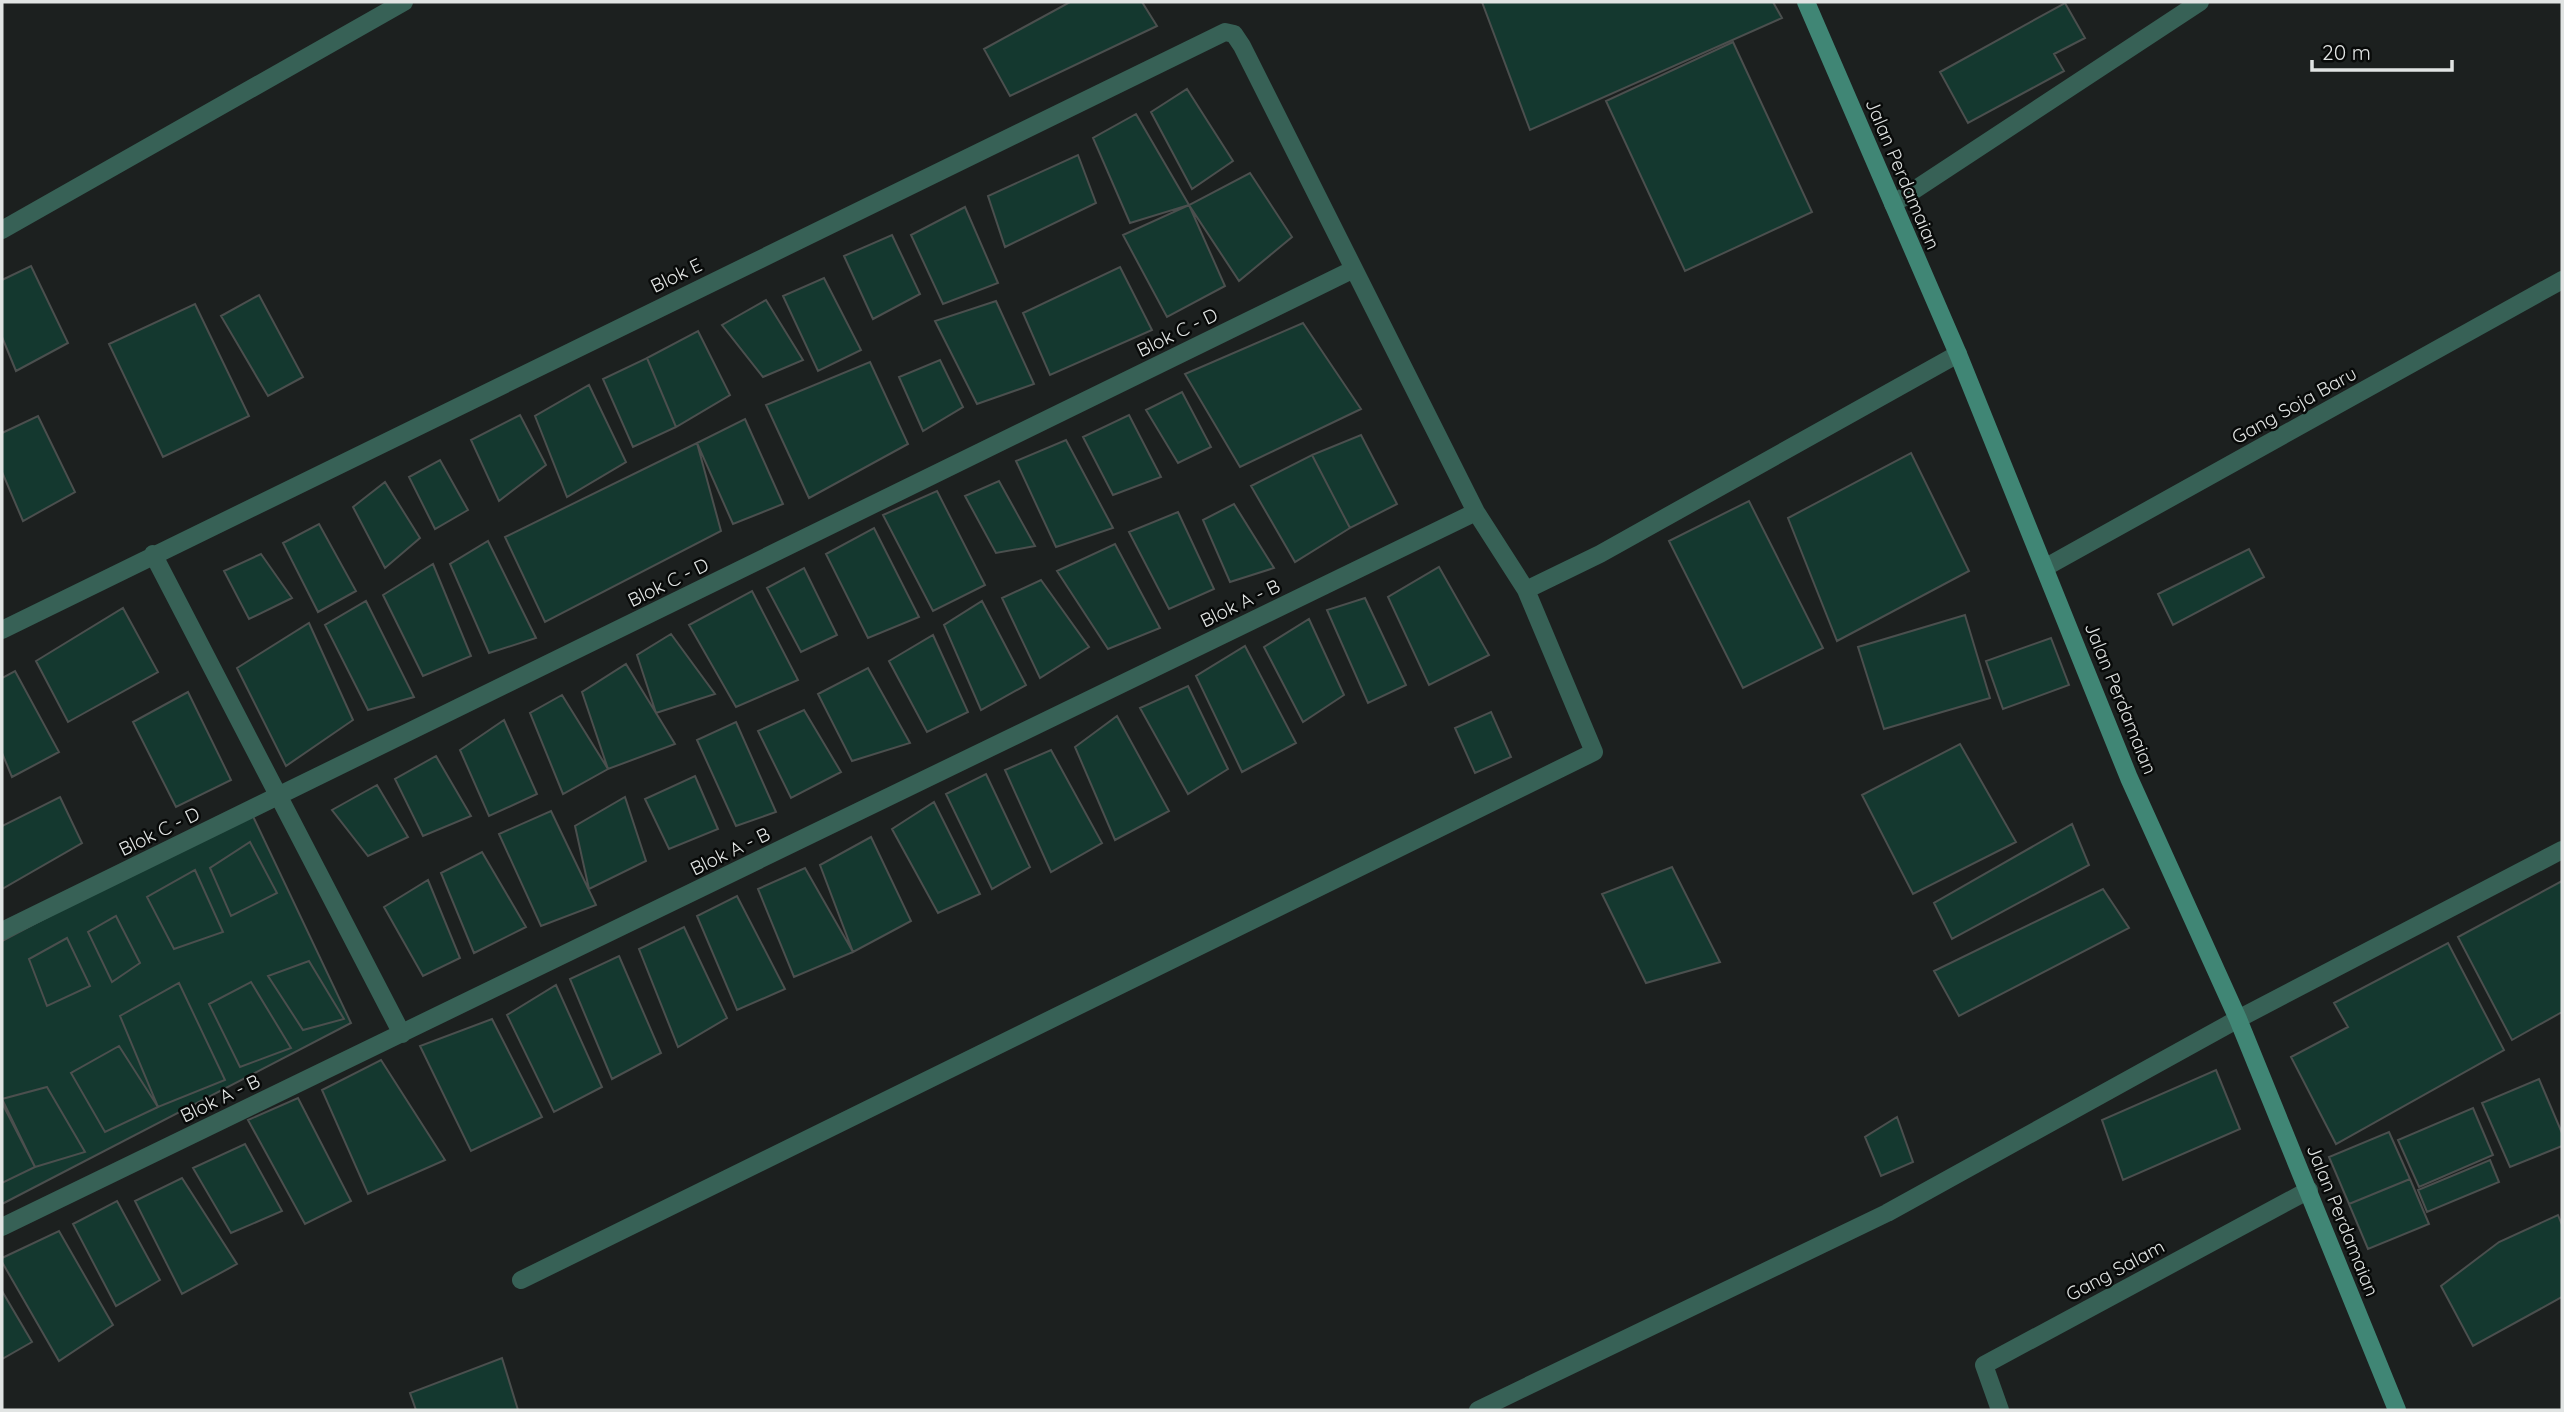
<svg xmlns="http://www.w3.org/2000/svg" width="2564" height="1412" font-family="Quicksand,sans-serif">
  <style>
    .building { fill: #14382f; stroke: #4b4f4e; stroke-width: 2 }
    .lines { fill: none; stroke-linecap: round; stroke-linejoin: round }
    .lane { stroke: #376156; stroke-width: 18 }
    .street { stroke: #376156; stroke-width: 18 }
    .secondary { stroke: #408675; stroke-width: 18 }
    .labels { text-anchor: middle; stroke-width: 5; stroke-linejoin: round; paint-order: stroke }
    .street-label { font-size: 19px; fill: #e1e4e3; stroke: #080a09 }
  </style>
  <rect width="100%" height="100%" fill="#1c201f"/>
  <path class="building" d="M1070 2H1142L1157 26 1010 96 984 49Z
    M1482 2H1773L1782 18 1530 130Z
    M2065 3 2085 38 2054 54 2064 71 1968 123 1940 72Z
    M1733 42 1812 212 1685 271 1606 101Z
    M1187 89 1233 161 1192 189 1151 112Z
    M1136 114 1189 205 1130 223 1093 138Z
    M1078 155 1096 203 1005 247 988 196Z
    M1250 173 1292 237 1239 281 1189 205Z
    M1189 205 1225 286 1167 317 1123 235Z
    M965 207 998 283 943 304 911 235Z
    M892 235 920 294 873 319 844 256Z
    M31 266 68 343 16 371 2 337V280Z
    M1120 267 1152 330 1050 375 1023 313Z
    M824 278 861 350 818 371 783 296Z
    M259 295 303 377 268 396 221 316Z
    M766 300 803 360 763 377 722 325Z
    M996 301 1034 384 977 404 935 321Z
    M195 304 249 416 163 457 109 344Z
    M1303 323 1361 409 1240 467 1185 374Z
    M698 331 730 395 676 427 647 358Z
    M647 358 676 427 633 447 603 379Z
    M940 360 963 407 923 431 899 377Z
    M870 362 908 444 809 498 766 405Z
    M589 385 626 462 567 497 535 416Z
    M1182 392 1211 447 1178 463 1146 410Z
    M520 415 546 465 499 501 471 440Z
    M1129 415 1161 477 1113 495 1083 437Z
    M38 416 75 492 23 521 2 472V433Z
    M745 419 783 504 733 524 697 443Z
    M1361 435 1397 504 1350 528 1312 455Z
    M1066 440 1113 528 1056 547 1016 461Z
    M697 443 721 531 545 622 505 537Z
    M1911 453 1969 571 1837 641 1788 518Z
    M1312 455 1350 528 1295 562 1251 486Z
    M440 460 468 510 435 529 409 477Z
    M999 481 1035 546 996 553 965 496Z
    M385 482 420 538 385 568 353 507Z
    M937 491 985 585 933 611 883 515Z
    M1749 501 1823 648 1743 688 1669 541Z
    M1234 504 1274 568 1230 582 1203 520Z
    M1178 512 1214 589 1169 609 1129 532Z
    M319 524 356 591 318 612 283 543Z
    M874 528 919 617 868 638 826 554Z
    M488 541 536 638 489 653 450 564Z
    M1115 544 1160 628 1108 649 1057 571Z
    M2249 549 2264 577 2173 625 2158 594Z
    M261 554 292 598 249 619 224 571Z
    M433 564 471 656 423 676 383 595Z
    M1439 567 1489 655 1429 685 1388 597Z
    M804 568 837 635 801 652 767 588Z
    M1041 580 1089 647 1040 678 1002 598Z
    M752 591 798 680 736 707 689 625Z
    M1365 598 1406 685 1368 703 1327 610Z
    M366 601 414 697 368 710 325 625Z
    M982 601 1026 685 981 710 944 625Z
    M123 608 158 672 68 722 36 661Z
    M1965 615 1990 698 1884 729 1858 647Z
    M1309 619 1344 695 1303 722 1264 647Z
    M309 623 353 720 286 766 237 668Z
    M671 634 715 694 656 713 637 655Z
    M933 635 968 712 927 732 889 661Z
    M2051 638 2069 685 2003 709 1986 661Z
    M1245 646 1296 743 1242 772 1196 676Z
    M626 664 675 744 608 769 582 692Z
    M868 668 910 743 852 761 818 694Z
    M15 671 59 752 12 777 2 753V678Z
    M1188 686 1228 769 1188 794 1140 708Z
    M188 692 231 780 176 807 133 722Z
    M562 695 608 769 563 794 530 713Z
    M804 710 841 772 791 798 758 731Z
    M1491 712 1511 757 1475 773 1455 728Z
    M1117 716 1169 811 1115 840 1075 747Z
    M504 720 537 794 489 816 460 750Z
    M736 722 776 812 736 826 697 740Z
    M1960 744 2016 842 1913 894 1862 795Z
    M1051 750 1102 843 1051 872 1005 770Z
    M436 756 471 816 423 836 395 779Z
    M986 774 1030 867 992 889 946 794Z
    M695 776 718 829 669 849 645 799Z
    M377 785 408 837 368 856 332 810Z
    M60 797 82 843 2 889V826Z
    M625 797 646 861 589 889 575 826Z
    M934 802 980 894 938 913 892 829Z
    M250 810 351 1023 2 1204V941Z
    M551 811 596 905 541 926 499 834Z
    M2072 824 2089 865 1952 939 1934 903Z
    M871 837 911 921 853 952 820 865Z
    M250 842 277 893 231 916 210 868Z
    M482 852 526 927 474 953 441 873Z
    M1672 867 1720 962 1646 983 1602 894Z
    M805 868 853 952 794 977 758 889Z
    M195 870 223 932 174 949 147 897Z
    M428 880 460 958 423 976 384 907Z
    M2562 881V1012L2512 1040 2458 937Z
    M2103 889 2129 928 1959 1016 1934 971Z
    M737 896 785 989 737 1010 697 916Z
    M116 916 140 963 112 982 88 932Z
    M684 927 727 1018 678 1047 639 949Z
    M67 938 90 986 47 1006 29 959Z
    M2448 943 2504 1050 2336 1144 2291 1057 2348 1027 2334 1003Z
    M619 956 661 1053 612 1079 570 979Z
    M309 961 344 1019 303 1030 268 976Z
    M251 982 291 1048 240 1067 209 1004Z
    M179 983 225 1080 158 1107 120 1016Z
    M556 985 602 1087 554 1112 507 1015Z
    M492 1019 542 1117 471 1151 420 1046Z
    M119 1046 158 1107 105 1132 71 1073Z
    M381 1060 445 1160 368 1194 322 1090Z
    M2216 1070 2240 1129 2123 1180 2102 1120Z
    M2539 1079 2562 1133V1146L2510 1167 2482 1103Z
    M47 1087 85 1152 35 1167 2 1099Z
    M298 1098 351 1201 305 1224 248 1120Z
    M2 1103 35 1167 2 1183Z
    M2473 1108 2493 1155 2419 1187 2398 1140Z
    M1897 1117 1913 1162 1881 1176 1865 1137Z
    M2389 1132 2410 1179 2349 1204 2329 1157Z
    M245 1144 282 1211 231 1233 193 1168Z
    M2490 1160 2499 1182 2427 1212 2418 1190Z
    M182 1178 237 1264 182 1294 135 1201Z
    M2410 1179 2429 1224 2368 1249 2349 1204Z
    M117 1201 160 1280 116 1306 73 1224Z
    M2558 1215 2562 1225V1297L2473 1346 2441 1286 2499 1242Z
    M59 1231 113 1325 59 1361 2 1262V1258Z
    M2 1291 32 1342 2 1359Z
    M502 1358 518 1410H416L410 1393Z"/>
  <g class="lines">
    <path class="lane" d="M1478 1410 1887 1213 2238 1019"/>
    <path class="street" d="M1893 204 2200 2
      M2 230 404 2
      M153 554 402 1034
      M2046 567 2562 280
      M2 630 1225 32 1234 34 1242 46 1476 512 1526 590 1600 554 1958 354
      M2 931 1352 270
      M2238 1019 2562 850
      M2 1227 1476 512
      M521 1280 1594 752 1526 590
      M2000 1410 1984 1365 2309 1190"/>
    <path class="secondary" d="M1806 2 1958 354 2129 778 2238 1019 2397 1410"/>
  </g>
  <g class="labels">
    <g class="street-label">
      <text transform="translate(1903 174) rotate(67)" y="7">Jalan Perdamaian</text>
      <text transform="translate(676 275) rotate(-26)" y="7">Blok E</text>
      <text transform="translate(1177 332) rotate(-26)" y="7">Blok C - D</text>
      <text transform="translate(2294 405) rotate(-29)" y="7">Gang Soja Baru</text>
      <text transform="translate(668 582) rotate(-26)" y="7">Blok C - D</text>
      <text transform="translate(1240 603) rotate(-26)" y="7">Blok A - B</text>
      <text transform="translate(2121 698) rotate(68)" y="7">Jalan Perdamaian</text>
      <text transform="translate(159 831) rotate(-26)" y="7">Blok C - D</text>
      <text transform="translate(730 851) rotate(-26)" y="7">Blok A - B</text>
      <text transform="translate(220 1098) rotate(-26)" y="7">Blok A - B</text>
      <text transform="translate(2343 1220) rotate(68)" y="7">Jalan Perdamaian</text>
      <text transform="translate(2115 1270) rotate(-28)" y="7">Gang Salam</text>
    </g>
  </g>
  <rect width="2564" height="1412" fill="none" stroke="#e1e4e3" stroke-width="7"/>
  <path d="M2312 60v10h140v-10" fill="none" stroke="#e1e4e3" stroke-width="3.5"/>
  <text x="2322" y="60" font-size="21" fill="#e1e4e3" stroke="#080a09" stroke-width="5" paint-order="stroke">20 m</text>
</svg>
